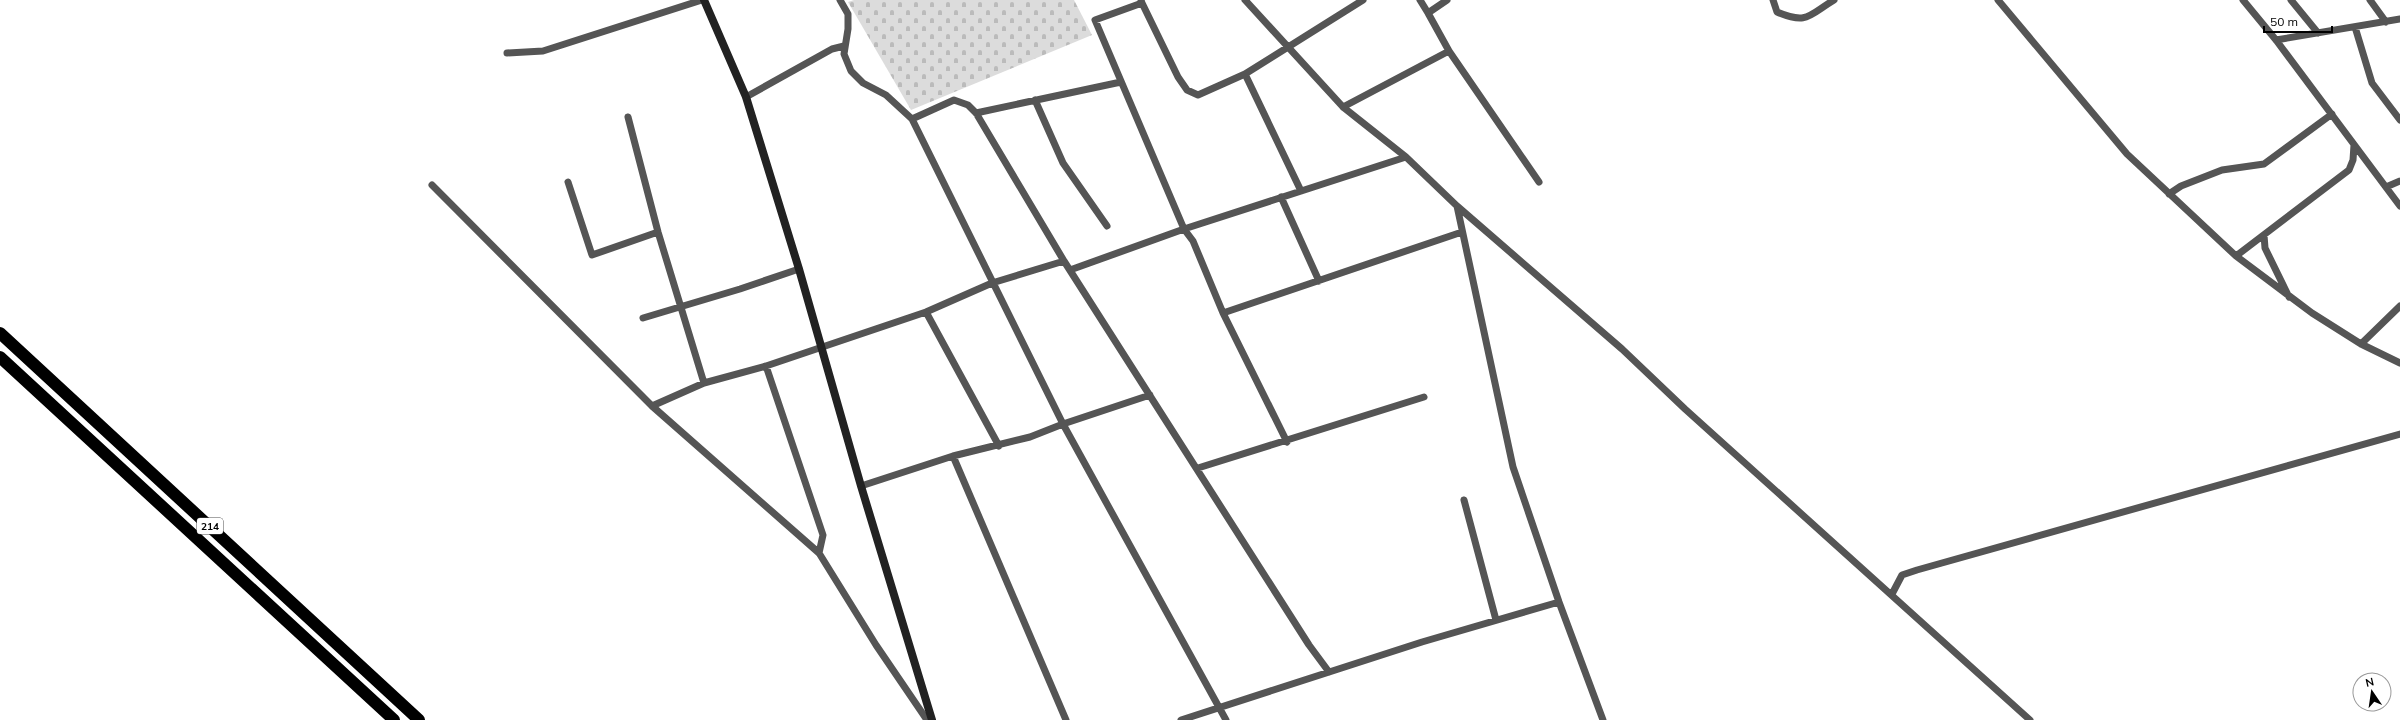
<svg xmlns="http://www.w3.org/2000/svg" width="2400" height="720" font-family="Mulish,sans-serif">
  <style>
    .cemetery { fill: url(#cemetery-stones) }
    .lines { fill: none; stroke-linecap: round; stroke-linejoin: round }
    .street { stroke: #555; stroke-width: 7 }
    .secondary { stroke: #222; stroke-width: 8 }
    .highway { stroke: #000; stroke-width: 12 }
    .labels { text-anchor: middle; stroke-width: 4; stroke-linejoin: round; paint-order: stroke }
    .shield { fill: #fff; stroke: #4c4c4c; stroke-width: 1 }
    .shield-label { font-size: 10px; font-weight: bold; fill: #000 }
  </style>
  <defs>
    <pattern id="cemetery-stones" width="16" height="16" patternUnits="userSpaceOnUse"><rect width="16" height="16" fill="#dcdcdc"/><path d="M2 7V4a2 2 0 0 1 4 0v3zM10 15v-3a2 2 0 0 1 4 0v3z" fill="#bbb"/></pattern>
  </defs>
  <rect width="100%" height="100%" fill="#fff"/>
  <path class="cemetery" d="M854 0H1074L1092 35 911 110 848 2Z"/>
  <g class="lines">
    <path class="street" d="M840 0 848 14V29L844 54 851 71 863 83 886 95 912 119
      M1141 0 1142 3 1095 20 1184 229 1193 241 1223 313 1287 442
      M1245 0 1343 107 1406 157 1457 206 1622 349 1685 409 2030 720
      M1420 0 1428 13
      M1773 0 1777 12C1808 25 1809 15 1834 0
      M1998 0 2127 154 2236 256 2312 313 2361 344 2400 363
      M2243 0 2276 40 2400 206
      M2291 0 2318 33
      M2370 0 2386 22
      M1142 3 1178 77 1187 90 1198 95 1245 74 1363 0
      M2355 27 2372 83 2400 120
      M2276 40 2400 19
      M1449 51 1539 182
      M507 53 543 51 702 0
      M1245 74 1301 191
      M746 97 832 49 844 46
      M1035 100 1063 163 1107 226
      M1343 107 1449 51 1428 13 1447 0
      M976 113 1121 82
      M628 117 658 232 704 383
      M568 182 592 255 658 232
      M432 185 652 406 819 553 876 645 927 720
      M2386 187 2400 181
      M2169 194 2181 186 2222 170 2264 164 2332 114
      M1281 197 1319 281
      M1457 206 1513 467 1559 602 1603 720
      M2264 235 2265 248 2289 297
      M2236 256 2349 170 2353 160 2354 145
      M1070 270 1184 229 1406 157
      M926 312 999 446
      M1223 313 1462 232
      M643 318 740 289 799 269
      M2361 344 2400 306
      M766 366 823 535 819 553
      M652 406 704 383 766 366 926 312 992 283 1064 261
      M953 456 1066 720
      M1198 468 1424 397
      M861 486 953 456 1030 437 1063 424 1150 395
      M1464 500 1496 620
      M1892 594 1902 575 1917 570 2400 434
      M1181 720 1422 642 1559 602
      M1226 720 1063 424 912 119 954 100 968 105 976 113 1064 261 1309 645 1329 672"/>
    <path class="secondary" d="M704 0 746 97 799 269 861 486 932 720"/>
    <path class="highway" d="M0 333 419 720
      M0 357 394 720"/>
  </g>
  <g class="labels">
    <rect class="shield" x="197" y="518" width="26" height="16" rx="3"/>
    <g class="shield-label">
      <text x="210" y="530">214</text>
    </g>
  </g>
  <g transform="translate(2372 692) rotate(347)"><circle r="19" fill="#ffffff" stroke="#999999"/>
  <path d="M0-3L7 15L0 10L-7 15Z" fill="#000000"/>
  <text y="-6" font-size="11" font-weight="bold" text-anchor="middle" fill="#000000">N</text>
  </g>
  <path d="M2264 26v6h68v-6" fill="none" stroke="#000000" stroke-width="2"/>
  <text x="2270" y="26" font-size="12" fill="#000000" stroke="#ffffff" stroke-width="3" paint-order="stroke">50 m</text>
</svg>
